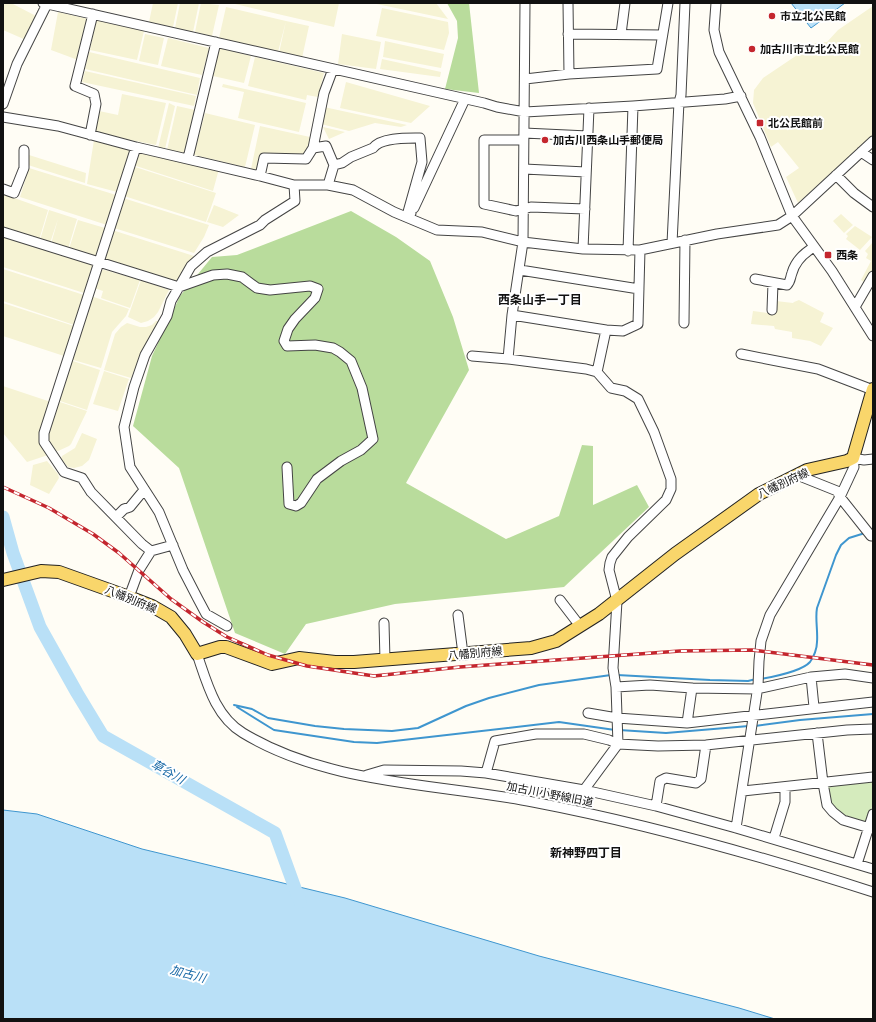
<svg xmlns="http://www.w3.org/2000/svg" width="876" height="1022" font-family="'Playfair Display','Noto Sans JP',serif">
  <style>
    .farmland { fill: #f6f3d4 }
    .green { fill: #d5ebbd }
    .forest { fill: #b9dc9c }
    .water { fill: #b9e0f7; stroke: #3f96cf }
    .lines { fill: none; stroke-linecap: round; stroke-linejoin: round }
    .stream { stroke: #3f96cf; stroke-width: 2 }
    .river { stroke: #b9e0f7; stroke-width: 13 }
    .minor-casing { stroke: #444; stroke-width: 11 }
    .major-casing { stroke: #222; stroke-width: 14 }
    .minor { stroke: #fff; stroke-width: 9 }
    .major { stroke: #f9d66b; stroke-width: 12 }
    .rail-casing { stroke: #c4262e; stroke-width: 3.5 }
    .rail { stroke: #fff; stroke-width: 2; stroke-dasharray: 6; stroke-linecap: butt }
    .poi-dot { fill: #c4262e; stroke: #fff; stroke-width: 1.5 }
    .labels { text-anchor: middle; stroke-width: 4; stroke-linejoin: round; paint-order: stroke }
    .poi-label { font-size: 11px; font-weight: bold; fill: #111; stroke: #fff; text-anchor: start }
    .street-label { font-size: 11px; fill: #111; stroke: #fff }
    .neighbourhood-label { font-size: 12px; font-weight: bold; fill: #111; stroke: #fff }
    .water-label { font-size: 12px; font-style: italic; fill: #1768a6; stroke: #fff }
  </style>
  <rect width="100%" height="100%" fill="#fffdf5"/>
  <path class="farmland" d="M3 3H11L38 17 26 40 3 30Z
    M153 3H178L173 27 149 22Z
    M180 3H199L193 32 175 28Z
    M201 3 219 5 212 36 195 32Z
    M235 3H339L334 27 235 4Z
    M372 3H436L448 19Z
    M873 6V135L798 203 786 177 799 168 778 142 771 147 753 103 754 90 763 78 815 43 827 42 838 30Z
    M226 7 286 21 278 52 219 38Z
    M382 8 448 22 449 33 444 50 376 36Z
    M58 12 88 19 78 60 51 50Z
    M96 20 144 31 137 60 90 50Z
    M286 21 309 26 302 58 279 53Z
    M145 34 164 38 158 65 139 61Z
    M342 34 381 42 376 69 338 64Z
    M168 38 209 48 202 75 161 66Z
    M385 41 444 54 441 68 383 57Z
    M219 48 251 56 244 83 213 76Z
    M89 52 200 78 197 95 85 69Z
    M255 57 324 73 318 97 307 95 306 100 248 86Z
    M382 59 441 72 440 77 380 69Z
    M85 71 196 96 194 106 82 82Z
    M346 82 430 106 411 123 340 108Z
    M223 84 306 103 299 132 238 118 244 92 222 87Z
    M122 94 166 103 156 145 95 133 99 111 118 115Z
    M169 103 175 106 165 149 158 148Z
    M177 106 195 110 185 153 167 150Z
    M324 107 407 125 401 127 375 123 349 131 321 124Z
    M205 113 255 125 245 167 194 155Z
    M260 126 310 137 308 148 302 155 262 153 257 171 251 169Z
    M323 127 345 132 329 139Z
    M94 140 130 148 117 192 87 184Z
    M144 150 219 169 213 191 133 165 137 153Z
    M29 155 86 173 85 183 28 165Z
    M132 166 216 193 206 222 124 196Z
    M29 168 116 195 107 225 20 197Z
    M3 194 48 210 39 240 3 228Z
    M123 198 209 225 204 237 194 253 114 228Z
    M214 205 239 215 223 227 207 222Z
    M49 210 77 219 68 249 51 244 58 219 50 243 40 240Z
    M841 214 853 225 844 233 833 221Z
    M78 220 105 228 96 258 69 249Z
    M855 226 872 237 860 250 846 239 848 236 846 234Z
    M112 230 194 256 175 283 109 262 104 256Z
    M3 234 94 263 84 293 3 267Z
    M873 242V271L865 283 861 280 871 261 866 258 868 254 865 251Z
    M3 269 84 295 74 325 3 301Z
    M101 269 140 280 130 308 101 298 103 291 94 288Z
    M141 280 169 290 158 312 154 317 148 321 141 323 128 317Z
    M91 296 129 309 126 316 112 332 101 368 70 359Z
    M799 300 824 313 820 322 833 328 821 346 810 341 792 338V332L775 329 774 326 751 324 753 311 775 314 776 301 793 303 794 302Z
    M3 303 74 326 64 356 3 336Z
    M156 321H159L140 356 131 378 104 370 115 334 121 327 127 323 140 327H146L152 325Z
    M70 360 100 370 87 410 57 400Z
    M104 371 129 379 118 411 93 404Z
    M3 386 48 401 51 404 41 435 48 455 27 462 3 433Z
    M57 401 87 411 71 444 69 446 58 451 54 450 47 440Z
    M82 433 97 439 89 460 82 466 74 468 68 467 61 459 62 456 75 448Z
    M47 461 58 474 59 478 49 494 30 485 33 465Z"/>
  <path class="green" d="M873 780V803L868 821 862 824 834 811 826 788 830 784Z"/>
  <path class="forest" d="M447 3H469L479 93 445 89 458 38 457 21Z
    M351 211 396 237 430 261 453 317 469 370 406 483 506 539 559 516 582 445 593 446V505L637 485 649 507 564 587 395 604 306 624 285 654 235 633 179 468 133 426 152 356 180 296 212 257 237 255Z"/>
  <path class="water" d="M791 3H845L811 28Z
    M3 810 37 814 142 849 345 898 539 956 739 1008 775 1019H3Z"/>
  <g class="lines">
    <path class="stream" d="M617 675 710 680 748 681 756 679
      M761 679C772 677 802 671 810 662 814 657 817 648 817 642 818 630 815 619 817 608L836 555 841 545 849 538 865 533
      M234 705 252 709 268 718 315 726 344 729 392 731 418 728 466 706 489 698 539 685 611 675
      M237 707 274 730 354 742 377 743 559 722 615 730
      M755 726 800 720 873 714
      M619 730 666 733 749 726"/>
    <path class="river" d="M3 517 13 553 40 627 77 693 103 736 275 833 300 902"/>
    <defs>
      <path id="minor" d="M43 3 484 103 497 107 525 112 633 106 725 99 741 96
        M525 3 523 242 512 315 508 359 586 369 597 372 611 388 625 391 638 399 654 432 671 479V489L666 500 628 537 612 557 610 563 609 570 617 601 613 668 616 687 618 744 584 790
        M568 3 569 74
        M716 3 714 30 719 52 760 137 792 216 832 271 873 336
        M568 34 662 35
        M621 34 625 3
        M525 79 569 74 657 69 668 3
        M3 104 17 64 47 4
        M3 117 58 126 136 147 260 176 294 185H328L353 190 394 212 437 230 482 232 523 242 583 249 640 250 717 234 778 225 792 216 873 141
        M524 133 588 136
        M90 135 96 104 94 94 75 86 93 14
        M523 140H484V204L516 211 531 207 585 209
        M136 147 54 402 44 433V442L64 472 82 478 91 492 142 544 151 551 173 545
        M313 148 326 146 334 165 328 185
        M861 152 873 160
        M188 158 216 42
        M334 165 342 163 351 157 373 148C381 137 408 138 420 138L422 162 408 212 411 213
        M524 169 586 172
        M836 175 854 193 873 207
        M260 176 264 158 306 159 313 148 324 93 333 69
        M3 189 14 193 24 168V150
        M414 208 465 99
        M3 232 179 287 213 275 227 274 242 277 257 288 270 290 310 286 318 289 315 298 295 319 288 329 284 341 287 346 315 345 333 348 340 352 351 361 362 388 373 439 361 450 341 461 317 479 301 503 296 506 289 504 287 467
        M672 243 679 102 681 95 685 3
        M583 249 589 108
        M628 251 633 106
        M520 270 639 289
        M755 279 787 285C791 281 790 278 792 273 795 262 804 253 814 247
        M855 307 873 276
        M772 310 773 283
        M512 315 606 330 597 372
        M684 323 685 240
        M606 330 623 331 638 324 640 250
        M741 354 818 369 873 390
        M472 356 508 359
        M797 475 837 491 840 497 871 536H873
        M116 517 124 509 130 507 144 490
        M129 597 139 570 151 551
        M560 600 580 626
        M458 615 463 654
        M384 623 385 660
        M227 626 206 614 198 599 183 570 159 512 130 467 124 427 134 387 145 355 167 316 171 301 191 266 207 252 260 225 265 220 295 201 294 185
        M197 654C207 683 215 716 243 733 329 785 437 783 533 802 648 824 761 856 873 892
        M811 677 814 707
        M616 687 650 685 692 688 757 689 811 677 845 674 873 678
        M588 713 617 718 687 723 873 702
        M687 723 692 688
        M817 733 823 783 827 805 833 812 843 820 873 829
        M486 773 495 741 536 734H584L609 740 618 744 658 746 706 745 847 730 873 729
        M367 775 384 770 461 771 486 773 584 790 656 806 736 828 873 869
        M743 791 873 777
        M656 806 660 781 666 778 696 783 701 779 706 745
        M736 828 758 686 759 661 761 641 770 615 840 497 854 467 853 458 864 460 873 459
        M774 838 785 802V787
        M857 864 873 814"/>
      <path id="major" d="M3 580 41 571 59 572 129 597 152 606 171 617 185 634 197 654 220 647H226L272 664 299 658 335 662H354L531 648 556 641 599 614 675 554 759 494 807 470 847 461 853 458 873 389"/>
    </defs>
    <use href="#minor" class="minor-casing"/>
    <use href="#major" class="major-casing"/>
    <use href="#minor" class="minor"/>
    <use href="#major" class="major"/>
    <defs>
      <path id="rail" d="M3 487 49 508 93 534 119 553 171 599 203 622 227 637 268 655 307 666 374 676 460 667 680 651 752 650 873 665"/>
    </defs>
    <use href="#rail" class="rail-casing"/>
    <use href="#rail" class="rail"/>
  </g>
  <g class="poi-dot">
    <circle cx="772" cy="16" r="4"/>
    <circle cx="752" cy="49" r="4"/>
    <rect x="756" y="119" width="8" height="8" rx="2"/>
    <circle cx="545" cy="140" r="4"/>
    <rect x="824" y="251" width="8" height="8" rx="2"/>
  </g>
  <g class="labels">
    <g class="poi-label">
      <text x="780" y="20">市立北公民館</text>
      <text x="760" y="53">加古川市立北公民館</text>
      <text x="768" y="127">北公民館前</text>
      <text x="553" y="144">加古川西条山手郵便局</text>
      <text x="836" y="259">西条</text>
    </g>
    <g class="street-label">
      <text transform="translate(783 483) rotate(-25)" y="4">八幡別府線</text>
      <text transform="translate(131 599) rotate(22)" y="4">八幡別府線</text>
      <text transform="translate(475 653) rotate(-5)" y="4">八幡別府線</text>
      <text transform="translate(550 794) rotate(11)" y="4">加古川小野線旧道</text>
    </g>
    <g class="neighbourhood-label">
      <text x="540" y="304">西条山手一丁目</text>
      <text x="586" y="857">新神野四丁目</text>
    </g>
    <g class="water-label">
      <text transform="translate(168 772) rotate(29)" y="4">草谷川</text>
      <text transform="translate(188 974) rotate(15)" y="4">加古川</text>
    </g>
  </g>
  <rect width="876" height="1022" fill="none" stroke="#111111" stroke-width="8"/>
</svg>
